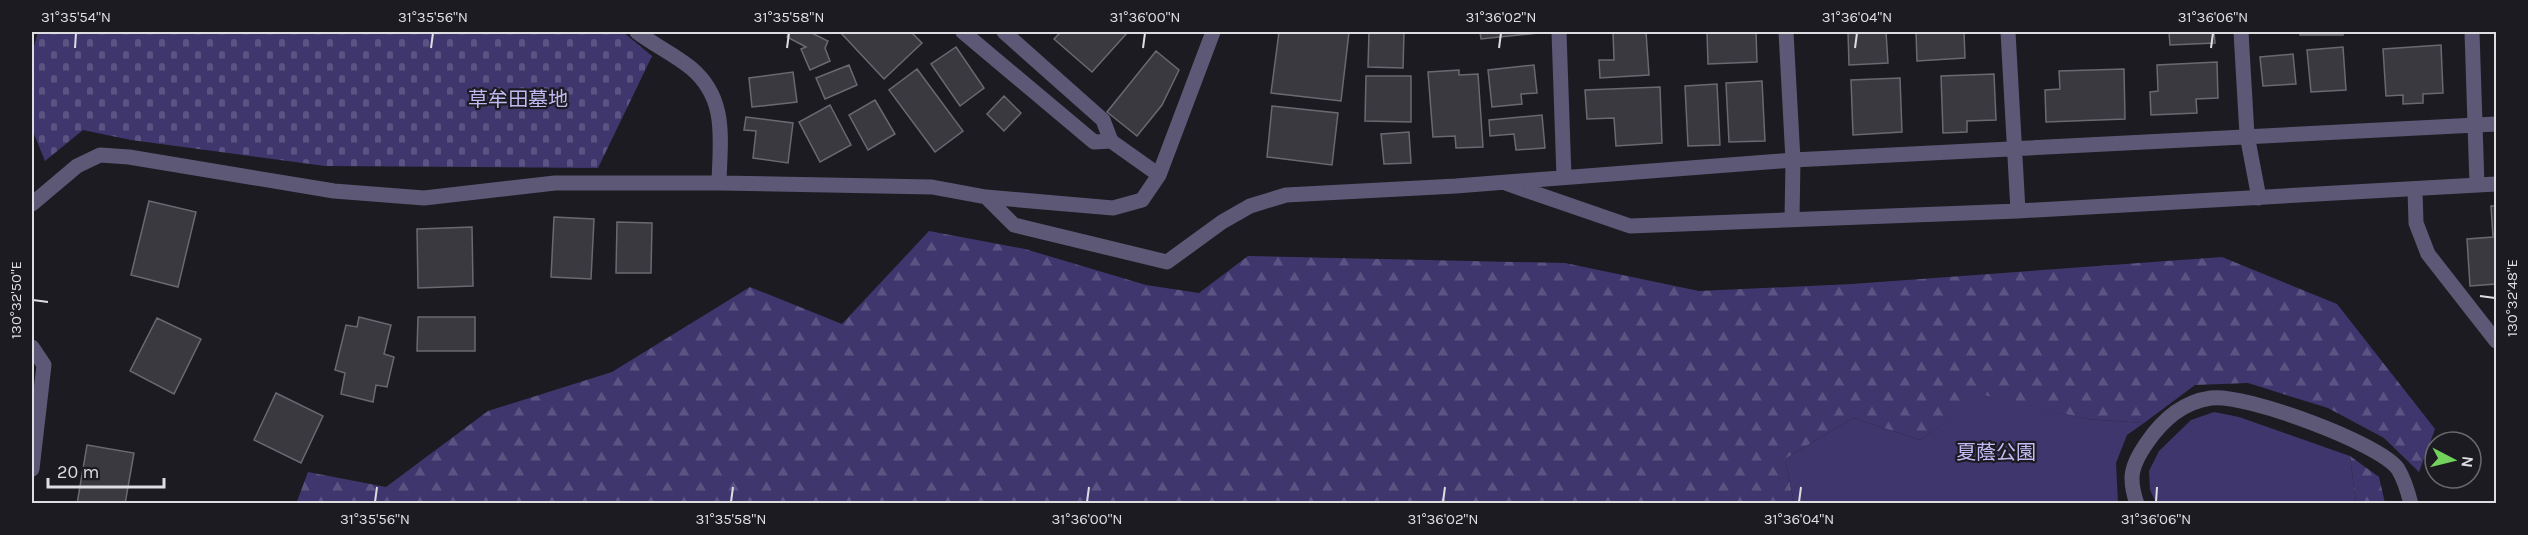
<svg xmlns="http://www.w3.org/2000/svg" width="2528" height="535" font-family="Karla,'Noto Sans JP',sans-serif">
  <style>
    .forest { fill: url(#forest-firs) }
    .cemetery { fill: url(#cemetery-stones) }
    .park { fill: #40366e }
    .building { fill: #3a3940; stroke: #6a6970; stroke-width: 1.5 }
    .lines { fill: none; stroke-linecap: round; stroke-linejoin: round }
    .minor { stroke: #5c5875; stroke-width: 15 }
    .ticks { fill: none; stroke: #dedee2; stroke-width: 2 }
    .labels { text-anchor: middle; stroke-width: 4.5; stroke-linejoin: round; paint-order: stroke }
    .park-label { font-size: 20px; fill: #c1baf3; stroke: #1c1b21 }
    .neatline { fill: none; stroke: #dedee2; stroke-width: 2 }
    .ticks-label { font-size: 15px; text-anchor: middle; fill: #dedee2 }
  </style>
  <defs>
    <pattern id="forest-firs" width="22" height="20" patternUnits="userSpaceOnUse" patternTransform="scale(1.5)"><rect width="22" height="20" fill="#40366e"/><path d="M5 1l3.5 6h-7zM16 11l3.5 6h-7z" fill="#5b5382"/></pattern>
    <pattern id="cemetery-stones" width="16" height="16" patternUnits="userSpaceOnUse" patternTransform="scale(1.5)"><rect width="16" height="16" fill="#40366e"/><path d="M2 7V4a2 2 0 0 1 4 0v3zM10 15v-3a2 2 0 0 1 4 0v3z" fill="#5b5382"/></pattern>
  </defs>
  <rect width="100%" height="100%" fill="#1c1b21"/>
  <path class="forest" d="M929 231 1025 249 1146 285 1199 293 1248 256 1565 263 1699 291 1852 284 2222 257 2337 304 2435 429 2419 472 2384 438 2328 408 2248 383 2195 385 2144 423 2087 419 1984 396 1920 440 1853 418 1785 459 1794 503 296 504 308 472 386 487 488 411 612 372 750 287 842 324Z
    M2350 456 2379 477 2385 503H2356Z"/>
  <path class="cemetery" d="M38 32H623L652 56 598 168 325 166 131 140 83 130 45 161 32 129V53Z"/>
  <path class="park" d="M1984 395 2087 419 2144 423 2127 435 2116 463 2118 503H1794L1785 459 1853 418 1920 440Z
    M2214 412 2239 417 2350 456 2356 503H2156L2150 490 2149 471 2159 451 2191 420Z"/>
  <path class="building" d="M789 32H810L828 41 825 48 830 61 810 70 801 49 806 47 787 37Z
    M840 32H911L922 43 884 79Z
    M1061 32H1126L1127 33 1092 72 1054 39Z
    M1279 32H1349L1341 101 1271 93Z
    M1369 32H1404L1403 68 1368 67Z
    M1480 32H1538V33L1481 39Z
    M1613 32H1646L1649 75 1600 78 1599 60H1614Z
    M1707 32H1756L1757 62 1708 64Z
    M1848 32H1886L1888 63 1849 65Z
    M1916 32H1964L1965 58 1917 61Z
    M2169 32H2214L2215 43 2170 45Z
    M2300 32H2343V35H2300Z
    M2441 45 2443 93 2423 94V103L2403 104V95L2386 96 2383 49Z
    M956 47 984 88 960 106 931 64Z
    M2343 47 2346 90 2311 92 2307 50Z
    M1156 51 1179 70 1162 105 1137 136 1107 112Z
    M2293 54 2296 84 2263 86 2260 57Z
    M2217 62 2218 98 2196 99 2197 113 2151 115 2150 92 2158 91 2157 65Z
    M849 65 857 85 825 99 816 78Z
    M1534 65 1537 93 1521 94 1522 104 1492 107 1488 70Z
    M917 69 963 131 935 152 889 90Z
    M2124 69 2125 119 2046 122 2045 90 2060 89 2059 71Z
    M1459 70V75L1478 74 1483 147 1456 148 1455 136 1433 137 1428 72Z
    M793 72 797 102 752 107 749 78Z
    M1994 74 1996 120 1967 121V132L1943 133 1941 76Z
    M1366 76H1411V122L1365 121Z
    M1900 78 1902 132 1853 135 1851 80Z
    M1762 81 1765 141 1729 142 1726 83Z
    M1717 84 1720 145 1688 146 1685 86Z
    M1660 87 1662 143 1616 146 1614 118 1587 119 1585 90Z
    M1004 96 1021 113 1004 131 987 114Z
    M875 100 895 134 868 150 849 115Z
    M830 105 851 145 820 162 799 122Z
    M1272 106 1338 113 1332 165 1267 157Z
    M1542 115 1545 148 1516 150 1514 134 1490 136 1489 120Z
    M746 117 793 123 788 163 753 158 756 131 744 130Z
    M1409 132 1411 163 1384 164 1381 134Z
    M149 201 196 212 178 287 131 275Z
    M2491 206H2496V284L2470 286 2467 239 2493 237Z
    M554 217 594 219 591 279 551 277Z
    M617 222 652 223 651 273H616Z
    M472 227 473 286 418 288 417 229Z
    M359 317 391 325 384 354 394 357 387 387 376 385 373 402 341 394 345 373 335 370 346 325 357 327Z
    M418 317H475V351H417Z
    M157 318 201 339 174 394 130 371Z
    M276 393 323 416 301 463 254 440Z
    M87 445 134 453 125 504H77Z"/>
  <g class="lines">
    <path class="minor" d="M637 32C654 45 674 54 691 68 728 99 720 140 719 183
      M963 32 1094 142 1111 141
      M1004 32 1103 120 1111 141 1159 175
      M1559 32 1564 177
      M1786 32 1793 160 1792 219
      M2008 32 2018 211
      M2241 32 2247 135 2259 198
      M2472 32 2477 185
      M1508 184 1630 226 2018 211 2496 184
      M2415 190 2416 223 2428 254 2496 341
      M986 197 1113 208 1142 200 1159 175 1213 32
      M32 204 77 166 100 155 129 157 334 191 424 198 555 183H719L932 187 986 197 1014 225 1167 262 1222 222 1250 206 1286 195 1456 186 1793 160 2496 124
      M32 347 44 365 32 469
      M2137 504C2128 478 2131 466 2146 444 2162 420 2182 402 2211 398 2243 393 2380 443 2398 469 2404 479 2408 492 2411 504"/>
  </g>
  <path class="ticks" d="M75 48 76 33M431 48 433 33M787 48 789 33M1143 48 1145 33M1499 48 1501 33M1855 48 1857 33M2211 48 2213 33M2480 296 2495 298M33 300 48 302M375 502 377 487M731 502 733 487M1087 502 1089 487M1443 502 1445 487M1799 502 1801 487M2156 502 2157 487"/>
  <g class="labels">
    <g class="park-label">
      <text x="518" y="106">草牟田墓地</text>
      <text x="1996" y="459">夏蔭公園</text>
    </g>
  </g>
  <rect width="2528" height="535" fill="none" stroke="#1c1b21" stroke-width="66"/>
  <g transform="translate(2453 460) rotate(97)"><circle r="28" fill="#1c1b21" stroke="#6a696e" stroke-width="1.5"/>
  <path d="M0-4.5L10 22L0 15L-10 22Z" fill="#73d25d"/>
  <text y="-9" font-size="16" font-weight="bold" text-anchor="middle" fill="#dedee2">N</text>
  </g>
  <path d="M48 478v9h116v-9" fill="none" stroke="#dedee2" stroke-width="3"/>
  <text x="57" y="478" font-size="18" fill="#dedee2" stroke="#1c1b21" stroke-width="4.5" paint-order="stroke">20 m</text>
  <rect x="33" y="33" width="2462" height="469" class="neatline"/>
  <g class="ticks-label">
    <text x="76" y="22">31°35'54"N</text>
    <text x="433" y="22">31°35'56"N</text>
    <text x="789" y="22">31°35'58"N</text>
    <text x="1145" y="22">31°36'00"N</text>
    <text x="1501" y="22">31°36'02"N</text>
    <text x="1857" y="22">31°36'04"N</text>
    <text x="2213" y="22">31°36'06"N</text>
    <text transform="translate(2512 298) rotate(-90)" y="5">130°32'48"E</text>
    <text transform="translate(16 300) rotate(-90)" y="5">130°32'50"E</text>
    <text x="375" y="524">31°35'56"N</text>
    <text x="731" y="524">31°35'58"N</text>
    <text x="1087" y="524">31°36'00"N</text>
    <text x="1443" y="524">31°36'02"N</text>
    <text x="1799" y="524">31°36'04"N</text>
    <text x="2156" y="524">31°36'06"N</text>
  </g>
</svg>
